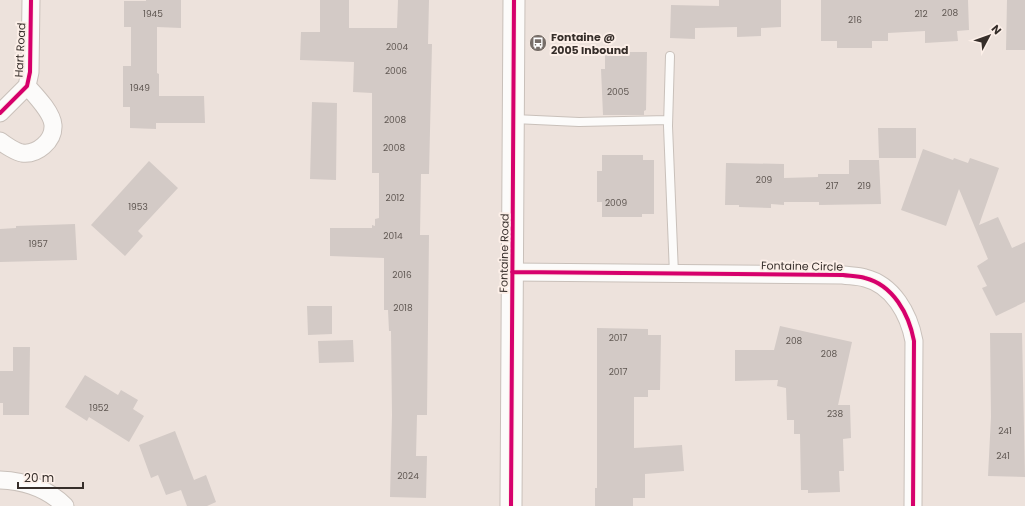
<svg xmlns="http://www.w3.org/2000/svg" width="1025" height="506" font-family="Poppins,sans-serif">
  <style>
    .building { fill: #d3cac6 }
    .lines { fill: none; stroke-linecap: round; stroke-linejoin: round }
    .service-casing { stroke: #c9c0ba; stroke-width: 10 }
    .minor-casing { stroke: #c9c0ba; stroke-width: 19 }
    .tertiary-casing { stroke: #c9c0ba; stroke-width: 23 }
    .service { stroke: #fcfbfa; stroke-width: 8 }
    .minor { stroke: #fcfbfa; stroke-width: 17 }
    .tertiary { stroke: #fcfbfa; stroke-width: 21 }
    .cycleway-casing { stroke: #fcefe8; stroke-width: 6 }
    .cycleway { stroke: #d6006c; stroke-width: 4 }
    .labels { text-anchor: middle; stroke-width: 4; stroke-linejoin: round; paint-order: stroke }
    .number-label { font-size: 9px; fill: #5f5752 }
    .poi-label { font-size: 11px; font-weight: bold; fill: #362e2a; stroke: #fcefe8; text-anchor: start }
    .street-label { font-size: 11px; fill: #362e2a; stroke: #fcefe8 }
  </style>
  <rect width="100%" height="100%" fill="#ede2dc"/>
  <path class="building" d="M146 0H181V28L157 27V73L159 74V96H204L205 123H156V129L130 128V107H123V66H131V27H124V1H146Z
    M320 0H349V28H397L398 0H429L428 44H432L429 174H421L420 235H429L427 415H417L416 456H427L426 498 390 497 392 415 391 331H389L388 310H384V258L330 256V228H372V225L375 226V219L379 218V173H372V93L353 92 354 62 300 60 301 32H320Z
    M719 0H781V27L761 28V36L737 37V27L695 28V39L670 38 671 5 719 6Z
    M821 0H968L969 30 957 31 958 41 925 43V31L888 33V41H872V48H837V41H821Z
    M1007 0H1025V50H1006Z
    M605 52H647L646 110 644 111V115H603L601 69H605Z
    M312 102 337 103 336 180 310 179Z
    M878 128H916V158H879Z
    M923 149 953 160 954 158 968 163 970 158 999 168 979 225 998 217 1012 248 1025 242V302L996 316 982 288 987 286 977 266 988 259 959 189 946 226 901 210Z
    M602 155H643V160H654V214H642V217H602V202H597V171H602Z
    M849 160H879L881 204 819 205V202H784V205L771 204V208L739 207V205H725L726 163 784 164V178L818 177V174H849Z
    M149 161 178 188 138 231 143 236 125 256 91 225Z
    M75 224 77 260 0 262V229L16 228V226Z
    M307 306H332V334L308 335Z
    M780 326 852 342 838 405H850L851 438 843 439 844 471H839L840 492 808 493V490H801L800 434H794V420H787L786 388 777 386 778 380 735 381V350H774Z
    M597 328 648 329V335H661L660 390H648V397H634V448L682 445 684 471 645 474V498H633V506H595V488H597Z
    M990 333H1022L1025 477 988 476 991 417Z
    M353 340 354 362 319 363 318 341Z
    M13 347H30L29 415H3V403H0V371H13Z
    M85 375 118 395 121 390 138 400 133 409 144 416 129 442 89 417 87 421 65 407Z
    M175 431 194 480 206 475 216 502 207 506H187L181 490 166 495 158 475 151 478 139 445Z"/>
  <g class="lines">
    <defs>
      <path id="service" d="M670 56 668 126 674 274
        M514 119 579 122 668 120"/>
      <path id="minor" d="M0 113 27 86 30 72 31 0
        M0 141C5 145 16 152 22 153 37 155 54 141 53 125 52 112 35 95 27 86
        M512 272 843 275C850 276 858 276 865 278 893 285 909 314 914 341L913 506
        M0 480C25 481 47 488 65 506"/>
      <path id="tertiary" d="M511 506 514 0"/>
    </defs>
    <use href="#service" class="service-casing"/>
    <use href="#minor" class="minor-casing"/>
    <use href="#tertiary" class="tertiary-casing"/>
    <use href="#service" class="service"/>
    <use href="#minor" class="minor"/>
    <use href="#tertiary" class="tertiary"/>
    <defs>
      <path id="cycleway" d="M0 113 27 86 30 72 31 0
        M512 272 843 275C850 276 858 276 865 278 893 285 909 314 914 341L913 506
        M511 506 514 0"/>
    </defs>
    <use href="#cycleway" class="cycleway-casing"/>
    <use href="#cycleway" class="cycleway"/>
  </g>
  <defs>
    <symbol id="bus-disc" viewBox="-11 -11 22 22"><circle r="9.5" fill="#766d68" stroke="#fcefe8"/><path d="M-5-6H5V4H4V6H2V4H-2V6H-4V4H-5ZM-3.5-4V0h7V-4ZM-3.5 1.2v1.5H-2V1.2ZM2 1.2v1.5H3.5V1.2Z" fill="#fff"/></symbol>
  </defs>
  <g fill-rule="evenodd">
    <use href="#bus-disc" x="528" y="33" width="20" height="20"/>
  </g>
  <g class="labels">
    <g class="number-label">
      <text x="950" y="16">208</text>
      <text x="153" y="17">1945</text>
      <text x="921" y="17">212</text>
      <text x="855" y="23">216</text>
      <text x="397" y="50">2004</text>
      <text x="396" y="74">2006</text>
      <text x="140" y="91">1949</text>
      <text x="618" y="95">2005</text>
      <text x="395" y="123">2008</text>
      <text x="394" y="151">2008</text>
      <text x="764" y="183">209</text>
      <text x="832" y="189">217</text>
      <text x="864" y="189">219</text>
      <text x="395" y="201">2012</text>
      <text x="616" y="206">2009</text>
      <text x="138" y="210">1953</text>
      <text x="393" y="239">2014</text>
      <text x="38" y="247">1957</text>
      <text x="402" y="278">2016</text>
      <text x="403" y="311">2018</text>
      <text x="618" y="341">2017</text>
      <text x="794" y="344">208</text>
      <text x="829" y="357">208</text>
      <text x="618" y="375">2017</text>
      <text x="99" y="411">1952</text>
      <text x="835" y="417">238</text>
      <text x="1005" y="434">241</text>
      <text x="1003" y="459">241</text>
      <text x="408" y="479">2024</text>
    </g>
    <g class="poi-label">
      <text x="551" y="41">Fontaine @<tspan x="551" dy="13">2005 Inbound</tspan></text>
    </g>
    <g class="street-label">
      <text transform="translate(20 50) rotate(-87)" y="4">Hart Road</text>
      <text transform="translate(504 253) rotate(-89)" y="4">Fontaine Road</text>
      <text transform="translate(802 266) rotate(1)" y="4">Fontaine Circle</text>
    </g>
  </g>
  <g transform="translate(989 36) rotate(49)" stroke="#fcefe8" stroke-width="3" paint-order="stroke">
  <path d="M0-3L7 15L0 10L-7 15Z" fill="#362e2a"/>
  <text y="-6" font-size="11" font-weight="bold" text-anchor="middle" fill="#362e2a">N</text>
  </g>
  <path d="M18 482v6h65v-6" fill="none" stroke="#362e2a" stroke-width="2"/>
  <text x="24" y="482" font-size="12" fill="#362e2a" stroke="#fcefe8" stroke-width="3" paint-order="stroke">20 m</text>
</svg>
